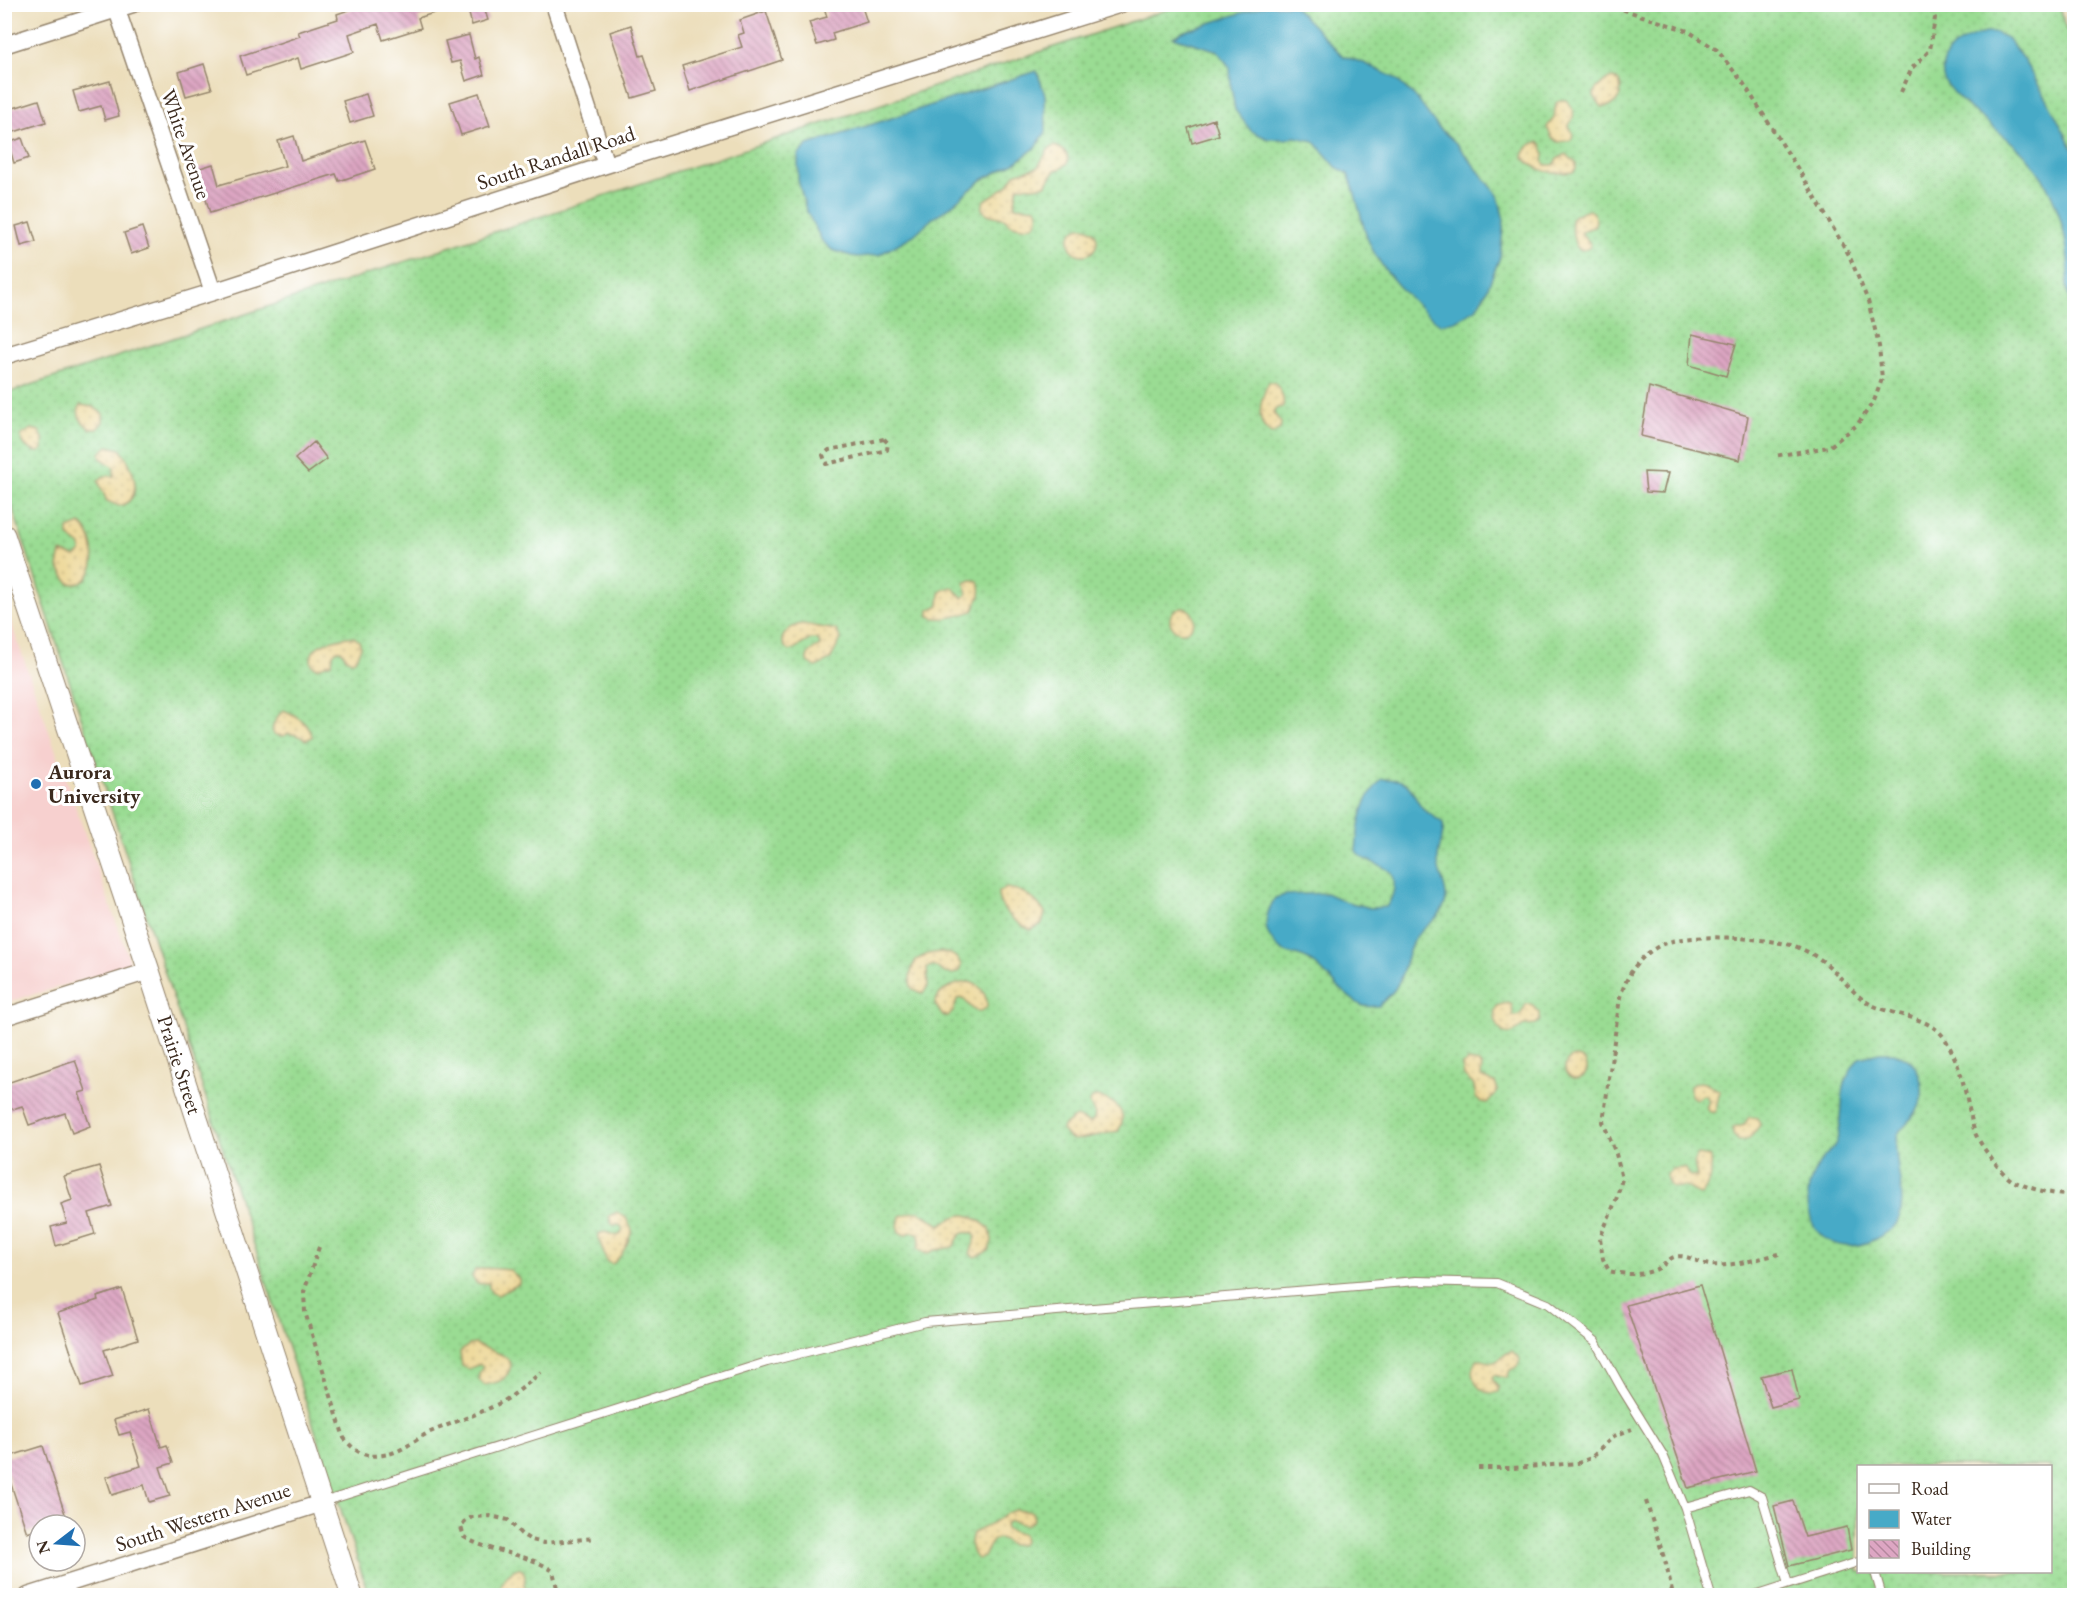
<svg xmlns="http://www.w3.org/2000/svg" width="2079" height="1600" font-family="'EB Garamond',serif">
  <style>
    .built { fill: #f7d0cf }
    .grass { fill: url(#grass-dots); stroke: #6a8358; stroke-width: 1.5; fill-rule: evenodd }
    .sand { fill: url(#sand-dots); stroke: #94825e; stroke-width: 1.5 }
    .water { fill: #47aac7; stroke: #416a72; stroke-width: 1.5 }
    .building { fill: url(#building-back-hatch) }
    .lines { fill: none; stroke-linecap: round; stroke-linejoin: round }
    .service-casing { stroke: #94846c; stroke-width: 10 }
    .minor-casing { stroke: #94846c; stroke-width: 19 }
    .tertiary-casing { stroke: #94846c; stroke-width: 23 }
    .path { stroke: #94846c; stroke-width: 4; stroke-dasharray: 4.5 4.5; stroke-linecap: butt }
    .service { stroke: #fff; stroke-width: 8 }
    .minor { stroke: #fff; stroke-width: 16 }
    .tertiary { stroke: #fff; stroke-width: 21 }
    .poi-dot { fill: #1f6fb2; stroke: #fff; stroke-width: 2 }
    .labels { text-anchor: middle; stroke-width: 6; stroke-linejoin: round; paint-order: stroke }
    .street-label { font-size: 21px; fill: #3b2a1e; stroke: #fff }
    .poi-label { font-size: 21px; font-weight: bold; fill: #3b2a1e; stroke: #fff; text-anchor: start }
  </style>
  <defs>
    <pattern id="grass-dots" width="8" height="8" patternUnits="userSpaceOnUse" patternTransform="scale(1.5)"><rect width="8" height="8" fill="#9adc93"/><path d="M2 2h.1M6 6h.1" fill="none" stroke="#86bd7e" stroke-width="1.8" stroke-linecap="round"/></pattern>
    <pattern id="sand-dots" width="8" height="8" patternUnits="userSpaceOnUse" patternTransform="scale(1.5)"><rect width="8" height="8" fill="#eeda9e"/><path d="M2 2h.1M6 6h.1" fill="none" stroke="#cdbb88" stroke-width="1.8" stroke-linecap="round"/></pattern>
    <pattern id="building-back-hatch" width="6" height="6" patternUnits="userSpaceOnUse" patternTransform="scale(1.5)"><rect width="6" height="6" fill="#dda6c3"/><path d="M-1 5l2 2M0 0l6 6M5-1l2 2" fill="none" stroke="#b4879e"/></pattern>
  </defs>
  <rect width="100%" height="100%" fill="#fff"/>
  <filter id="ink" filterUnits="userSpaceOnUse"><feTurbulence type="fractalNoise" baseFrequency=".0167" numOctaves="2"/><feDisplacementMap in="SourceGraphic" scale="12" xChannelSelector="R" yChannelSelector="G"/><feConvolveMatrix kernelMatrix="1 2 1 2 8 2 1 2 1" color-interpolation-filters="sRGB"/></filter>
  <filter id="wash" filterUnits="userSpaceOnUse"><feTurbulence type="fractalNoise" baseFrequency=".008" numOctaves="4" result="noise"/><feDisplacementMap in="SourceGraphic" scale="24" xChannelSelector="R" yChannelSelector="G"/><feGaussianBlur stdDeviation="1.35" result="paint"/><feColorMatrix in="noise" values="0 0 0 0 0 0 0 0 0 0 0 0 0 0 0 0 0 1.4 0 .05"/><feComposite in="paint" operator="in"/></filter>
  <g filter="url(#wash)">
    <rect width="100%" height="100%" fill="#ecdebb"/>
    <path class="built" d="M4 603 131 965 5 1003H4Z"/>
    <path class="grass" d="M1181 5H2059L2074 51V1595H369L5 485 4 394ZM1858 1466H2050V1572H1858Z"/>
    <path class="sand" d="M1613 78 1619 81C1624 93 1617 107 1602 107L1594 96 1595 90 1606 80Z
      M1561 100H1566C1575 109 1576 117 1568 126L1573 134 1571 140 1559 142 1552 138 1547 127 1554 118 1556 103Z
      M1538 142 1542 145 1544 154 1543 162 1546 165H1554L1557 159 1566 154 1576 163V168L1573 172C1555 175 1534 172 1523 156 1526 148 1529 145 1538 142Z
      M1054 146C1063 149 1068 152 1068 162L1062 168 1055 170 1046 185 1034 187 1018 186 1014 206 1036 208C1045 226 1025 231 1011 224 1003 220 1012 222 1003 218 995 215 988 217 982 209L984 201 1007 186 1015 174 1038 167 1048 150Z
      M1589 210 1594 214 1596 221 1594 227 1587 229 1581 233 1590 243V247C1572 259 1573 230 1571 219L1575 215Z
      M1069 241a14 14 0 1 1 28 0a14 14 0 1 1-28 0Z
      M1269 382 1275 383C1280 389 1285 398 1283 407L1277 408 1273 412 1281 423 1280 429 1272 434C1253 424 1261 398 1269 382Z
      M80 405 93 407 103 414V422L97 429H90C82 422 75 416 80 405Z
      M31 429 39 431 43 438V449L39 452C29 451 23 446 21 436Z
      M108 446 120 449C133 464 146 499 119 506L107 501 98 481 104 476H114V467L101 458 100 453Z
      M80 524C100 537 99 591 69 583L58 567 61 552 75 557 81 552V546L68 536V529Z
      M971 580 978 581C984 592 978 600 973 611 961 615 941 622 929 616V610L939 605 940 594 943 590 952 587 963 598 967 594 965 583Z
      M1170 620a12 12 0 1 1 24 0a12 12 0 1 1-24 0Z
      M803 624 836 630 841 639 830 660 816 667 807 661C806 652 813 650 820 646V643L817 639H811L790 651C785 649 783 644 782 639 786 630 793 625 803 624Z
      M347 637H354L359 641 361 647 355 660 352 661 347 659 341 650H337L333 654 332 663 317 668 312 665C306 644 332 640 347 637Z
      M283 710C294 714 311 724 312 737L306 740C302 738 297 734 292 734 282 732 292 735 282 736 263 736 277 717 283 710Z
      M1007 888C1024 890 1036 899 1045 913L1042 924 1031 930C1017 924 997 908 998 892Z
      M940 952C951 953 956 955 961 965L959 971 953 974 945 973 933 965 927 968 928 986 923 993 912 989C908 980 911 968 916 960L928 954Z
      M968 982C981 984 987 995 987 1007 976 1017 970 1006 963 998L957 999 953 1012 948 1016 942 1015 935 1004C939 988 954 984 968 982Z
      M1509 1003 1512 1005 1513 1016C1521 1017 1523 1011 1526 1004H1531L1540 1013V1020L1536 1024C1532 1025 1526 1024 1522 1026 1517 1030 1513 1035 1505 1033 1498 1031 1492 1015 1496 1008 1498 1004 1505 1004 1509 1003Z
      M1565 1068a11 11 0 1 1 22 0a11 11 0 1 1-22 0Z
      M1468 1061 1479 1063 1482 1067 1481 1077 1495 1083 1498 1090 1487 1103 1481 1102 1476 1098 1474 1085 1464 1076 1462 1065Z
      M1699 1082 1705 1083 1720 1091 1715 1112H1709L1706 1108 1709 1101 1706 1095H1703L1696 1099 1690 1095V1086Z
      M1097 1097C1115 1100 1130 1113 1118 1131L1075 1140 1069 1138 1062 1130 1063 1126 1076 1117 1090 1123 1094 1119 1095 1114 1089 1103 1092 1098Z
      M1749 1117 1757 1118 1760 1125 1749 1139 1739 1141 1733 1135V1128L1744 1125Z
      M1698 1155 1710 1157C1714 1167 1708 1188 1701 1195 1694 1194 1694 1191 1688 1188 1676 1183 1671 1196 1666 1175L1672 1169 1684 1168 1690 1176 1697 1177 1694 1162Z
      M617 1212 626 1218 632 1230C629 1241 622 1257 612 1264L607 1262 598 1237 600 1233 605 1232 617 1236 621 1234 623 1229 620 1225H614L611 1223 609 1216Z
      M914 1212H920L940 1225C963 1210 969 1212 990 1229L992 1241 988 1251 976 1257 970 1254 976 1237 973 1233C959 1231 960 1236 953 1247L935 1250 926 1254 918 1249 920 1240 918 1233 912 1232 905 1235 899 1232 898 1227 900 1216Z
      M486 1268 510 1270 519 1279V1284L498 1295 492 1293 489 1288V1283L477 1284 472 1277 475 1270Z
      M475 1344 500 1354 507 1358 511 1365C508 1380 498 1383 484 1385L479 1380V1374L483 1366 480 1364 468 1369 462 1366 460 1352 469 1345Z
      M1512 1351 1520 1359C1519 1366 1517 1367 1510 1370L1507 1378 1494 1375 1492 1379 1499 1388 1498 1392C1478 1398 1467 1374 1477 1359 1482 1360 1489 1363 1494 1362 1501 1361 1503 1353 1512 1351Z
      M1015 1510 1032 1512 1034 1519C1027 1528 1020 1523 1010 1521L1005 1524 1006 1529 1023 1535 1024 1542 1021 1545H1010C994 1529 990 1545 984 1557L977 1559C969 1551 970 1542 973 1533L992 1523 1007 1513Z
      M519 1568C527 1572 525 1578 524 1586L532 1592 533 1595H504L500 1588C505 1578 508 1571 519 1568Z"/>
    <path class="water" d="M1266 5H1293L1343 56 1364 63 1395 78 1418 100 1437 126 1456 143 1498 195 1504 220 1500 257 1486 292 1476 309 1455 321 1440 324C1414 305 1380 270 1368 240 1360 218 1357 195 1348 174L1336 167 1314 141 1295 137 1286 139H1268L1251 131 1235 110 1231 87 1230 68 1218 51 1173 37 1182 32Z
      M1985 33H1996L2007 38 2023 59 2047 99 2074 151V315C2071 305 2067 294 2067 284 2067 276 2069 269 2068 261 2065 223 2052 186 2027 157 2010 136 1946 97 1943 76 1939 49 1964 38 1985 33Z
      M1037 71 1045 95 1046 132 1035 148 1018 161 982 180 947 209 934 217 914 235 879 255 858 257 851 256 832 250 822 241 806 210 798 180V155L808 145Z
      M1382 779C1411 779 1407 784 1421 806 1425 812 1437 818 1443 823 1445 837 1437 849 1438 863 1439 876 1449 890 1445 904 1441 918 1424 926 1415 938 1405 953 1405 974 1395 989 1391 995 1384 1000 1379 1006 1373 1006 1366 1008 1361 1005 1342 995 1329 975 1312 962 1297 951 1282 959 1270 937 1262 924 1268 910 1275 898L1285 895 1326 893 1344 901 1370 908 1386 907C1393 898 1397 884 1392 873 1381 863 1365 863 1356 851 1358 824 1362 798 1382 779Z
      M1879 1053C1885 1053 1892 1052 1897 1054 1921 1061 1928 1091 1917 1111 1910 1123 1897 1127 1896 1144 1894 1167 1912 1208 1893 1228 1889 1232 1882 1235 1877 1238 1845 1256 1811 1243 1808 1204 1808 1194 1808 1186 1812 1177 1815 1171 1819 1163 1823 1158 1828 1152 1835 1148 1837 1140 1847 1108 1834 1088 1859 1058Z"/>
    <g id="blocks">
      <path class="building" d="M366 4H450V8L418 18 421 28 383 40 378 24 349 34 354 52 301 69 298 58 246 75 240 56 300 36 298 32 338 19 337 14Z
        M823 4H861L867 22 832 33 834 40 817 45 809 22 827 17Z
        M483 5 488 20 472 25 468 10Z
        M766 11 782 60 690 91 682 66 742 47 738 35 744 33 740 20Z
        M631 25 640 56 644 55 656 91 632 98 610 32Z
        M469 35 475 59 479 57 484 75 466 81 460 61 451 63 445 41Z
        M204 64 212 89 186 96 179 72Z
        M110 81 119 116 105 120 101 106 79 112 73 91Z
        M479 93 490 126 461 135 450 102Z
        M366 94 373 116 350 123 343 101Z
        M39 100 46 122 14 132 7 110Z
        M1214 119 1219 135 1192 143 1188 128Z
        M294 136 301 161 365 140 375 169 339 181 336 174 210 213 197 169 213 164 219 185 285 166 278 141Z
        M22 138 29 158 14 163 8 143Z
        M30 222 36 242 21 246 16 226Z
        M142 227 149 248 131 254 124 233Z
        M1692 334 1736 344 1726 376 1689 365Z
        M1649 387 1748 416 1740 460 1641 436Z
        M314 442 327 459 308 473 295 459Z
        M1644 472 1668 473 1663 493 1646 492Z
        M75 1060 86 1091 79 1093 90 1126 72 1133 65 1113 29 1125 22 1106 4 1112V1084Z
        M99 1166 112 1206 89 1213 95 1234 56 1246 51 1227 67 1223 61 1204 72 1200 64 1176Z
        M1700 1285 1756 1471 1688 1488 1626 1305Z
        M122 1289 138 1339 104 1350 113 1376 82 1386 58 1313 98 1300 97 1297Z
        M1792 1369 1799 1400 1771 1407 1761 1376Z
        M149 1409 161 1447 167 1445 173 1463 160 1467 170 1496 149 1502 144 1485 112 1495 106 1477 141 1466 130 1432 119 1435 114 1420Z
        M43 1446 67 1520 51 1525H39V1529L27 1533 4 1463V1458Z
        M1793 1501 1805 1537 1847 1527 1851 1550 1789 1566 1774 1506Z"/>
    </g>
  </g>
  <g filter="url(#ink)">
    <use href="#blocks" fill-opacity="0" stroke="#94846c" stroke-width="1.5"/>
    <g class="lines">
      <defs>
        <path id="service" d="M323 1502 767 1362 925 1322 1417 1281 1497 1283 1548 1304 1595 1341 1622 1389 1663 1455 1685 1508 1711 1596
          M1685 1508 1749 1490 1762 1497 1788 1584
          M1875 1572 1882 1596
          M1752 1596 1858 1562"/>
        <path id="minor" d="M554 4 606 165
          M117 10 213 292
          M4 45 133 4
          M4 356 213 292 606 165 1121 4
          M4 1017 149 971
          M28 1596 322 1503"/>
        <g id="tertiary">
          <path id="s1" d="M4 535 149 971 352 1596"/>
        </g>
      </defs>
      <use href="#service" class="service-casing"/>
      <use href="#minor" class="minor-casing"/>
      <use href="#tertiary" class="tertiary-casing"/>
      <path class="path" d="M1606 4 1688 31 1717 50 1744 84 1803 177 1849 255 1868 301 1879 346 1882 379 1874 401 1857 425 1829 447 1774 456
        M1901 92 1912 68 1930 50 1935 18 1928 4
        M884 439 888 443 887 450 826 464 823 455 829 450Z
        M319 1247 304 1292 305 1312 344 1438C355 1452 365 1458 383 1455 401 1453 413 1441 428 1433 451 1423 474 1416 496 1405 513 1397 527 1384 541 1372
        M1779 1254C1757 1259 1732 1267 1710 1265 1698 1264 1687 1253 1674 1257 1668 1259 1665 1265 1659 1268 1644 1276 1626 1275 1609 1271L1603 1259 1600 1238 1616 1200 1622 1179 1616 1154 1603 1122 1620 997C1628 973 1638 957 1661 945 1686 932 1763 938 1791 945 1799 947 1808 952 1815 956 1838 969 1850 995 1874 1006 1895 1015 1919 1016 1937 1030 1947 1038 1951 1050 1956 1061 1963 1078 1966 1096 1970 1113 1972 1120 1973 1129 1976 1135 1982 1147 2002 1175 2013 1181 2030 1189 2055 1195 2074 1196
        M1478 1468H1513L1578 1463 1591 1458 1614 1436 1632 1429
        M1646 1501 1666 1564 1673 1596
        M556 1596 557 1588 553 1571C526 1552 493 1554 464 1537L461 1527 464 1522 472 1517 490 1516 508 1520 521 1534 531 1540 544 1543 595 1538"/>
      <use href="#service" class="service"/>
      <use href="#minor" class="minor"/>
      <use href="#tertiary" class="tertiary"/>
    </g>
  </g>
  <circle class="poi-dot" cx="36" cy="784" r="6"/>
  <g class="labels">
    <g class="street-label">
      <text transform="translate(186 144) rotate(71)" y="7">White Avenue</text>
      <text transform="translate(556 158) rotate(-18)" y="7">South Randall Road</text>
      <text dy="7" stroke="none"><textPath href="#s1" startOffset="558">Prairie Street</textPath></text>
      <text transform="translate(203 1517) rotate(-18)" y="7">South Western Avenue</text>
    </g>
    <g class="poi-label">
      <text x="48" y="779">Aurora<tspan x="48" dy="24">University</tspan></text>
    </g>
  </g>
  <rect width="2079" height="1600" fill="none" stroke="#fff" stroke-width="24"/>
  <rect x="1857" y="1465" width="195" height="108" fill="#ffffff" stroke="#b1aaa5" stroke-width="1.5"/>
  <rect x="1869" y="1484" width="30" height="9" fill="#ffffff" stroke="#b1aaa5" stroke-width="1.5"/>
  <text x="1911" y="1495" font-size="18" fill="#3b2a1e">Road</text>
  <rect x="1869" y="1510" width="30" height="18" fill="#47aac7" stroke="#b1aaa5" stroke-width="1.5"/>
  <text x="1911" y="1525" font-size="18" fill="#3b2a1e">Water</text>
  <rect x="1869" y="1540" width="30" height="18" fill="url(#building-back-hatch)" stroke="#b1aaa5" stroke-width="1.5"/>
  <text x="1911" y="1555" font-size="18" fill="#3b2a1e">Building</text>
  <g transform="translate(57 1543) rotate(253)"><circle r="28" fill="#ffffff" stroke="#b1aaa5" stroke-width="1.5"/>
  <path d="M0-4.5L10 22L0 15L-10 22Z" fill="#1f6fb2"/>
  <text y="-9" font-size="16" font-weight="bold" text-anchor="middle" fill="#3b2a1e">N</text>
  </g>
</svg>
